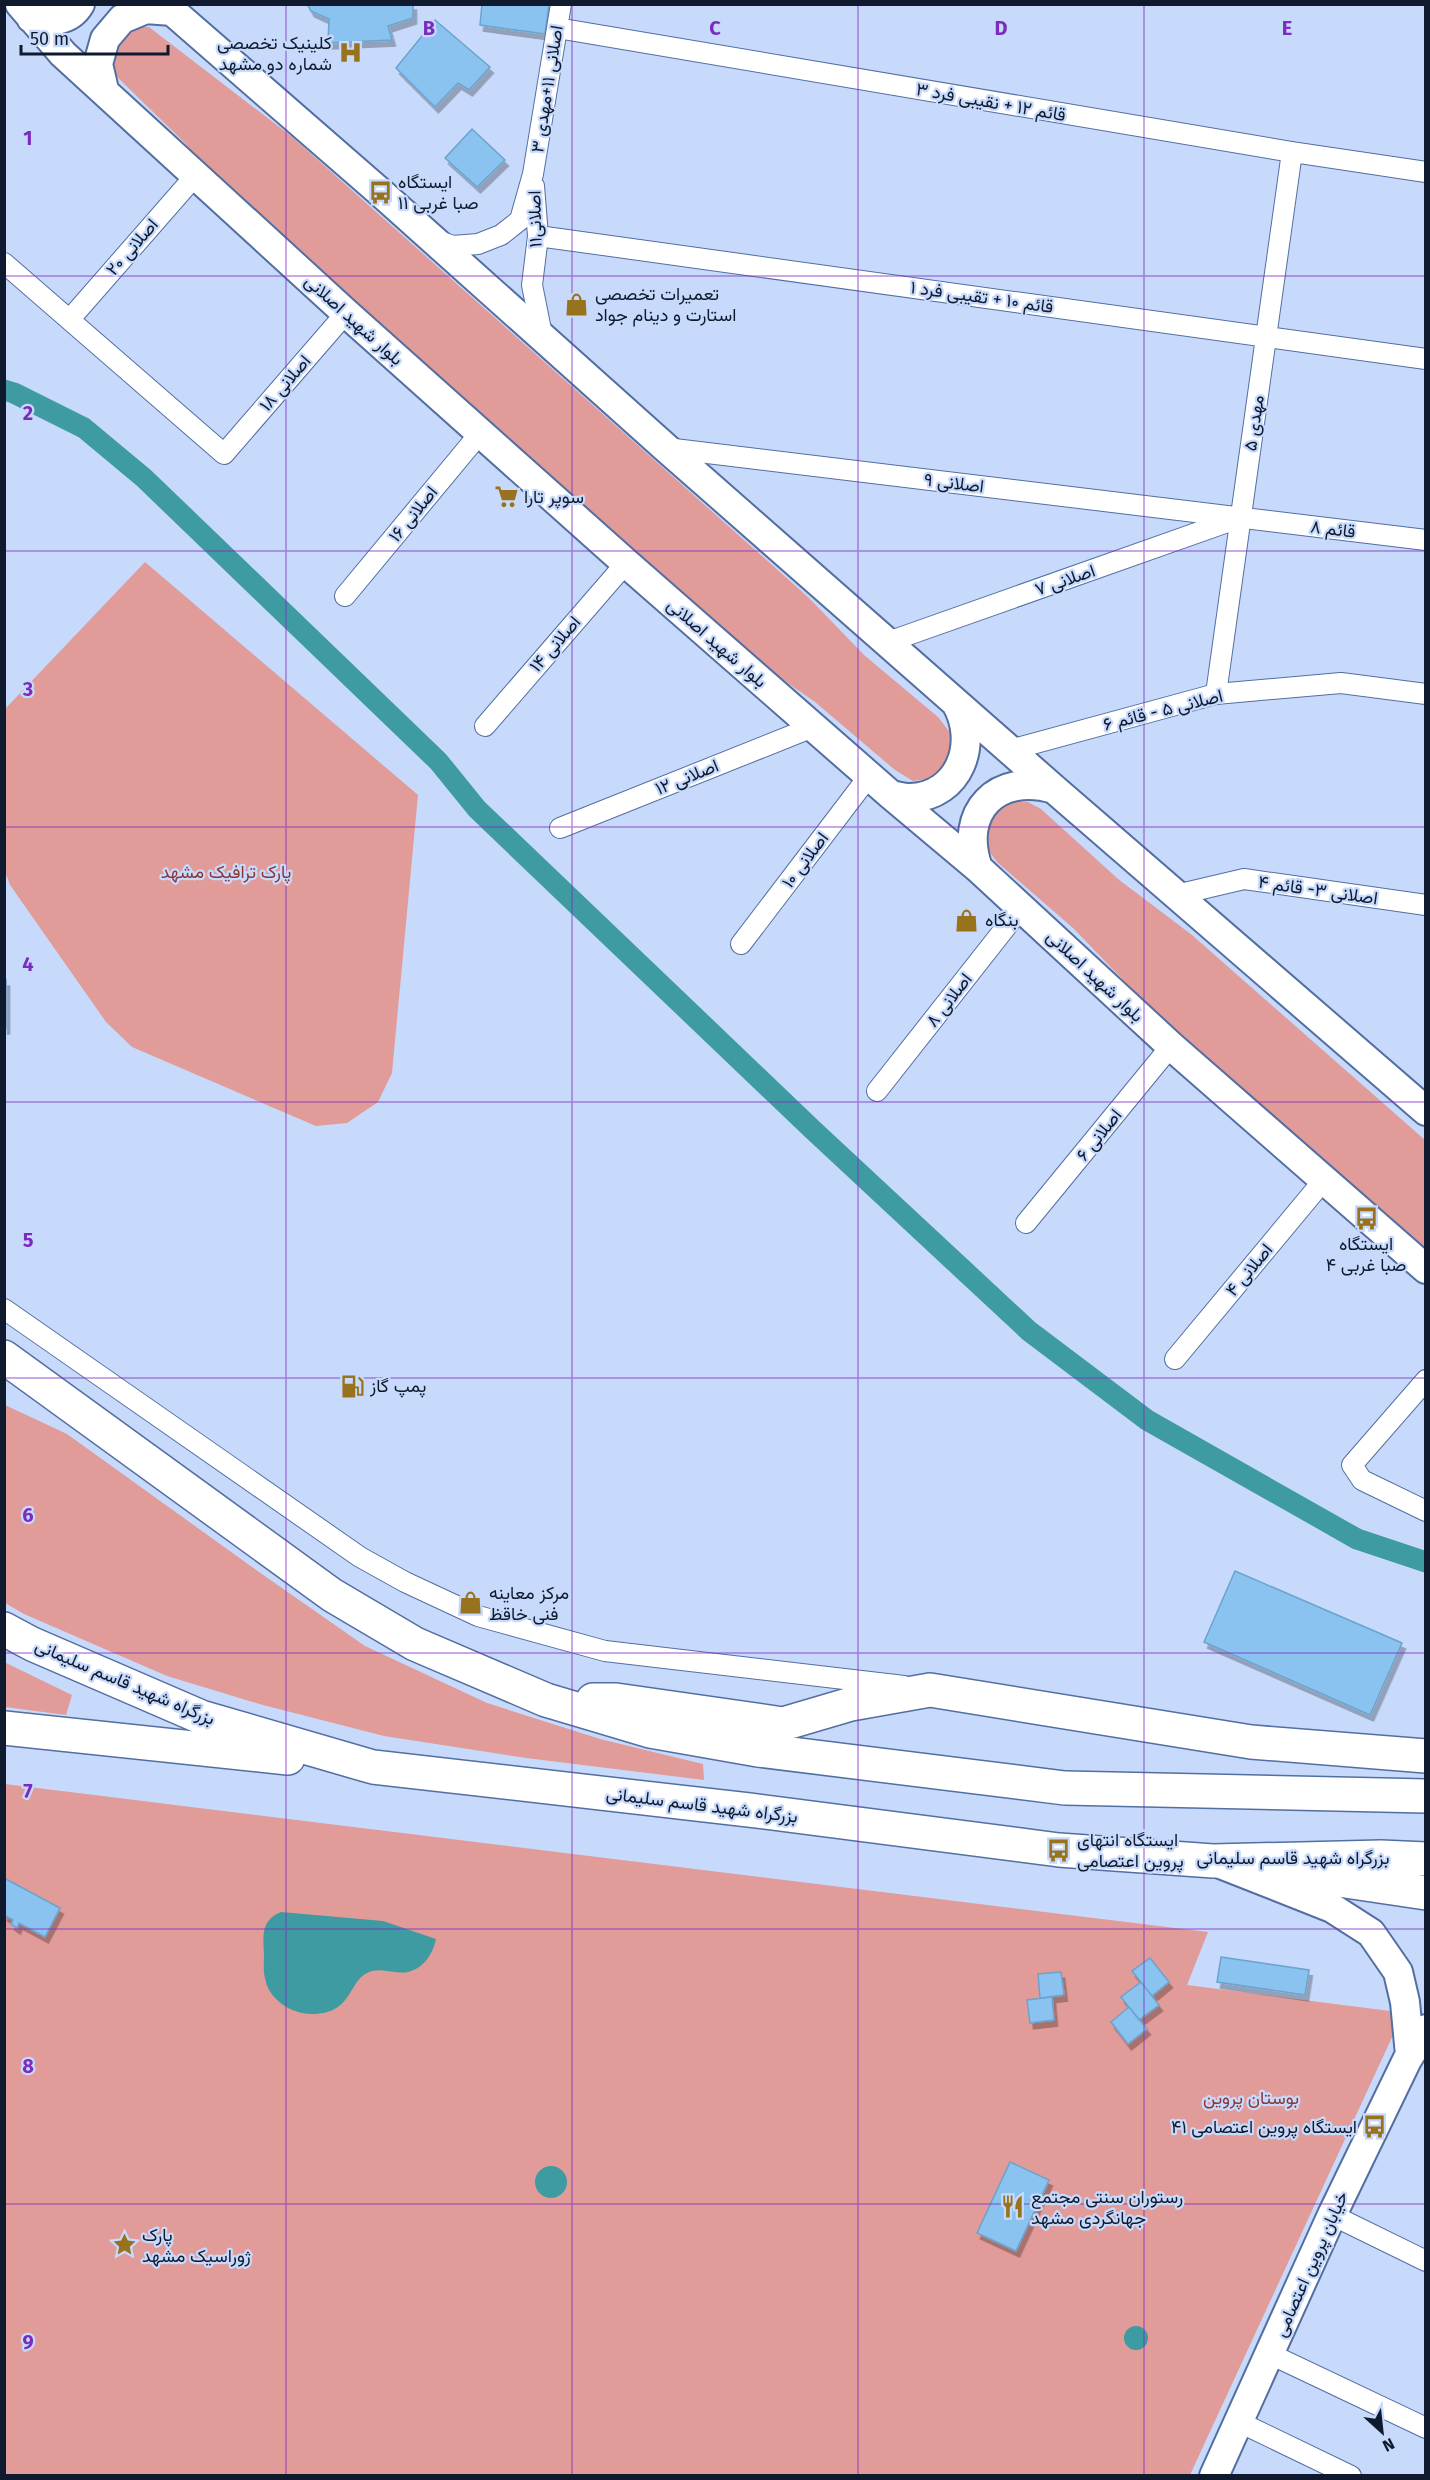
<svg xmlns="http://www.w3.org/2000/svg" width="1430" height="2480" font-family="'Fira Sans',Vazirmatn,sans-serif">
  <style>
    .green { fill: #e19b98 }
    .water { fill: #3f9ba2 }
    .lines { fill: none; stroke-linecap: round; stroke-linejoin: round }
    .canal { stroke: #3f9ba2; stroke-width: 21 }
    .building { fill: #8ac3ef; stroke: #6ba3cd; stroke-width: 1.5; filter: url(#shadow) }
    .minor-casing { stroke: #536ea1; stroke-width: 22 }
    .secondary-casing { stroke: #536ea1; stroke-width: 32 }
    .trunk-casing { stroke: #536ea1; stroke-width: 36 }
    .minor { stroke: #fff; stroke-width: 20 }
    .secondary { stroke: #fff; stroke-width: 28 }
    .trunk { stroke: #fff; stroke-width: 33 }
    .grid { fill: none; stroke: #7b2cbf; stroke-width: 1.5; stroke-opacity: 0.55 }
    .labels { text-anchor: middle; stroke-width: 4.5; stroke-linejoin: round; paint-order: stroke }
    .poi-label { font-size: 18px; fill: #0f1a2e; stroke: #c7dafc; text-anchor: start }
    .street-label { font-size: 18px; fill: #0f1a2e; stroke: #c7dafc }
    .park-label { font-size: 18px; fill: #8b3637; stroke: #c7dafc }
    .grid-label { font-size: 20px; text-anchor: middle; font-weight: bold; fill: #7b2cbf; stroke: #c7dafc; stroke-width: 4.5; stroke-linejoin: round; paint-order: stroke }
  </style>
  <defs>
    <filter id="shadow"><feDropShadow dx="3.5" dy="6" stdDeviation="0" flood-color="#0004"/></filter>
  </defs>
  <rect width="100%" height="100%" fill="#c7dafc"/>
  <path class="green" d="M128 27H149L291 136 809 598 864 655 938 717 951 734 954 751 947 768 932 778 913 781 895 770 815 702 752 658 242 205 184 142 114 74 108 57Z
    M145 562 418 795 392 1073 378 1102 347 1123 316 1126 132 1047 106 1022 10 885 5 872V709Z
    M1014 801 1028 802 1041 809 1118 879 1192 935 1425 1140V1247L1157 1015 1073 928 997 862 986 847 985 831 991 815 1001 806Z
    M5 1405 67 1434 252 1567 365 1646 487 1703 600 1739 703 1764 704 1780 526 1758 384 1736 263 1705 167 1676 24 1614 5 1603Z
    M4 1662 72 1695 66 1715 5 1707Z
    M5 1784 1208 1932 1187 1985 1390 2011 1394 2033 1190 2475 5 2476Z"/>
  <path class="water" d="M281 1912 383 1921 436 1939C432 1959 417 1976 395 1972 387 1971 380 1969 372 1971 347 1978 355 2014 312 2014 291 2014 268 1999 265 1978 263 1970 264 1962 264 1955 263 1936 261 1920 281 1912Z
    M535 2182a16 16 0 1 1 32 0a16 16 0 1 1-32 0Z
    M1124 2338a12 12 0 1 1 24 0a12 12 0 1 1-24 0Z"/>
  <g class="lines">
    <path class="canal" d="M4 390 14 393 84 428 144 478 438 761 477 809 813 1130 1029 1331 1147 1420 1357 1539 1426 1562"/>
  </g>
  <path class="building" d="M307 4H413V18L388 26 392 40 328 43 329 19 311 11Z
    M482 4H549L545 34 480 25Z
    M435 20 490 67 469 90 458 83 435 107 396 68Z
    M472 129 505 160 477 187 445 158Z
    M4 980H6V1028H4Z
    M1235 1571 1402 1643 1370 1715 1204 1642Z
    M4 1878 60 1908 45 1937 19 1923 17 1928 11 1924 13 1920 4 1915Z
    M1221 1957 1309 1970 1305 1995 1217 1982Z
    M1150 1958 1169 1982 1152 1996 1132 1971Z
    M1061 1972 1064 1995 1040 1998 1038 1974Z
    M1141 1982 1159 2005 1139 2020 1121 1997Z
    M1052 1997 1054 2020 1030 2023 1027 2000Z
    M1129 2007 1147 2029 1128 2044 1111 2022Z
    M1010 2162 1049 2180 1016 2251 977 2233Z"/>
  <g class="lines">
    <defs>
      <path id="minor" d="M557 28 1292 152 1426 172
        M534 186 538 236 532 285 542 335
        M538 236 1426 359
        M436 240 453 246 478 244 501 235 520 220 533 174 561 4
        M4 263 224 454 346 313
        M70 319 195 176
        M666 448 1426 540
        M345 596 481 432
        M888 642 1236 519
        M1216 694 1292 152
        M485 726 626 563
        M1010 750 1216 694 1341 683 1426 694
        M560 828 813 727
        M1176 895 1244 879 1426 905
        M741 944 869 776
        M877 1091 1021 908
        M1026 1223 1171 1046
        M4 1309 360 1557 405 1582 478 1616 605 1651 904 1686
        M1175 1359 1323 1181
        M1426 1380 1352 1465 1362 1480 1426 1511
        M1332 2215 1426 2261
        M1270 2354 1426 2428
        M1239 2422 1351 2476"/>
      <path id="secondary" d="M20 4 63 54 346 313 626 563 891 795 978 868 1171 1046 1426 1269
        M164 4 380 192 666 448 1054 789 1426 1111
        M31 18C49 21 69 23 80 4
        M104 90 98 64 105 39 122 19 146 9 172 11
        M891 795C897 796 904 798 910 798 960 796 979 743 956 703
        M978 868C958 812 997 772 1054 789
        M1218 1863 1332 1908 1371 1933 1398 1972 1405 2002 1410 2055
        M1214 2476 1332 2215 1407 2060 1426 2029"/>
      <path id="trunk" d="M4 1357 332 1595 415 1644 546 1700 650 1731 758 1750 1065 1788 1426 1796
        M4 1629 32 1644 201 1717 373 1767 749 1810 1059 1850 1213 1861 1381 1857 1426 1859
        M593 1700H616L783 1724 851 1704 930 1690 1251 1742 1426 1756
        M4 1728 288 1758
        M1298 1874 1426 1893"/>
    </defs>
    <use href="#minor" class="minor-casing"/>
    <use href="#secondary" class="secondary-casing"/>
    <use href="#trunk" class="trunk-casing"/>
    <use href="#minor" class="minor"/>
    <use href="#secondary" class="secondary"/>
    <use href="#trunk" class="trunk"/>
  </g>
  <path class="grid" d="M286 4V2476M572 4V2476M858 4V2476M1144 4V2476M4 276H1426M4 551H1426M4 827H1426M4 1102H1426M4 1378H1426M4 1653H1426M4 1929H1426M4 2204H1426"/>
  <defs>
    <symbol id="hospital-bare" viewBox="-9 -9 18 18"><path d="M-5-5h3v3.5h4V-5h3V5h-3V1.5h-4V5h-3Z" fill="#98721d" stroke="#c7dafc" stroke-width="2.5" paint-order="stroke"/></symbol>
    <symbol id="bus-bare" viewBox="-9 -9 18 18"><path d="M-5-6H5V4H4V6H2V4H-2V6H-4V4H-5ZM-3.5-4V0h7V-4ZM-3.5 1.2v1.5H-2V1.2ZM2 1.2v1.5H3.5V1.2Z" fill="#98721d" stroke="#c7dafc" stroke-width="2.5" paint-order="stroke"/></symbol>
    <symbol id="shop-bare" viewBox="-9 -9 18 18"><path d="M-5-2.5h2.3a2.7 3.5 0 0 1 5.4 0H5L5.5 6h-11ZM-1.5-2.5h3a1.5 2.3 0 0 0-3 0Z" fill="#98721d" stroke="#c7dafc" stroke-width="2.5" paint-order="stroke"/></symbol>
    <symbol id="supermarket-bare" viewBox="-9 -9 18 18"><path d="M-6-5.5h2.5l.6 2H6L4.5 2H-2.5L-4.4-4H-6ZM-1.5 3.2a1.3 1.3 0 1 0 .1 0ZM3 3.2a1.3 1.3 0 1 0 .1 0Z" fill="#98721d" stroke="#c7dafc" stroke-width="2.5" paint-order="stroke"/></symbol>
    <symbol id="fuel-bare" viewBox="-9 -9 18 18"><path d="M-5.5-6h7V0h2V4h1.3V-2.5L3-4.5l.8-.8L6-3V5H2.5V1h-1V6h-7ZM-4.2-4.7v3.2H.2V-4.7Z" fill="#98721d" stroke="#c7dafc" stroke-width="2.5" paint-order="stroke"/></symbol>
    <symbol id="restaurant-bare" viewBox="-9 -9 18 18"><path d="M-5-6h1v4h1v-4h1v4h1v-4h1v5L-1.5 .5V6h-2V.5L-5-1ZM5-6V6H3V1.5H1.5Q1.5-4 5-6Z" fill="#98721d" stroke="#c7dafc" stroke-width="2.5" paint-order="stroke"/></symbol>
    <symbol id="sight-bare" viewBox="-9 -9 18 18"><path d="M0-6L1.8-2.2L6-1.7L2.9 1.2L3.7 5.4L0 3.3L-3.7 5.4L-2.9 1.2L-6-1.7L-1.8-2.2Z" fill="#98721d" stroke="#c7dafc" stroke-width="2.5" paint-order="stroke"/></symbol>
  </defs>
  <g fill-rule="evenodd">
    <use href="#hospital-bare" x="334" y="36" width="33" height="33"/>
    <use href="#bus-bare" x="364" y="176" width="33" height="33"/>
    <use href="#shop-bare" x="560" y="288" width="33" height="33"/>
    <use href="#supermarket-bare" x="490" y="480" width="33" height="33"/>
    <use href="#shop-bare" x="950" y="904" width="33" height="33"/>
    <use href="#bus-bare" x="1350" y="1202" width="33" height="33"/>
    <use href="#fuel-bare" x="336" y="1370" width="33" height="33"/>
    <use href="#shop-bare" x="454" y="1586" width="33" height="33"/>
    <use href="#bus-bare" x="1042" y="1834" width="33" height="33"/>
    <use href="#bus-bare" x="1358" y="2110" width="33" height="33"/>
    <use href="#restaurant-bare" x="996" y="2190" width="33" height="33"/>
    <use href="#sight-bare" x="108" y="2228" width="33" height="33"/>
  </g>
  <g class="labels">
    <g class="poi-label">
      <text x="332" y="49" text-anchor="end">کلینیک تخصصی<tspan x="332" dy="21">شمار‌ه دو مشهد</tspan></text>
      <text x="398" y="188">ایستگاه<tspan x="398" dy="21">صبا غربی ۱۱</tspan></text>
      <text x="595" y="300">تعمیرات تخصصی<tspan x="595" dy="21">استارت و دینام جواد</tspan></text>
      <text x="524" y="503">سوپر تارا</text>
      <text x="985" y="926">بنگاه</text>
      <text x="1366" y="1250" text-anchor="middle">ایستگاه<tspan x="1366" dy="21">صبا غربی ۴</tspan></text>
      <text x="370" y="1392">پمپ گاز</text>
      <text x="489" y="1599">مرکز معاینه<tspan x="489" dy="21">فنی خاقظ</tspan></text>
      <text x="1077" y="1846">ایستگاه انتهای<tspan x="1077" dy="21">پروین اعتصامی</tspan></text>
      <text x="1357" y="2133" text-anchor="end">ایستگاه پروین اعتصامی ۴۱</text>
      <text x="1031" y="2203">رستوران سنتی مجتمع<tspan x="1031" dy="21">جهانگردی مشهد</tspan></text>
      <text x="142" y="2241">پارک<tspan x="142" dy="21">ژوراسیک مشهد</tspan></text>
    </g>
    <g class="street-label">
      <text transform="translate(547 89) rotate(-81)" y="6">اصلانی ۱۱+مهدی ۳</text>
      <text transform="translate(991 102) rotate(10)" y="6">قائم ۱۲ + نقیبی فرد ۳</text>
      <text transform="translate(535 219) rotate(-91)" y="6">اصلانی۱۱</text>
      <text transform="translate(132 247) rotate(-49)" y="6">اصلانی ۲۰</text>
      <text transform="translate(982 297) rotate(8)" y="6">قائم ۱۰ + تقیبی فرد ۱</text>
      <text transform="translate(354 320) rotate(42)" y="6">بلوار شهید اصلانی</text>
      <text transform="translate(285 383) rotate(-49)" y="6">اصلانی ۱۸</text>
      <text transform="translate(1254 423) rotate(-82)" y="6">مهدی ۵</text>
      <text transform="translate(954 483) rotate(7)" y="6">اصلانی ۹</text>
      <text transform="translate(413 514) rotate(-51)" y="6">اصلانی ۱۶</text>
      <text transform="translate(1333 529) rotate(7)" y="6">قائم ۸</text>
      <text transform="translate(1065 580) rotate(-19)" y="6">اصلانی ۷</text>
      <text transform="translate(717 643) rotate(41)" y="6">بلوار شهید اصلانی</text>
      <text transform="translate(555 644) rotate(-49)" y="6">اصلانی ۱۴</text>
      <text transform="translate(1163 710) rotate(-14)" y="6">اصلانی ۵ - قائم ۶</text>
      <text transform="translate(687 777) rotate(-22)" y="6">اصلانی ۱۲</text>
      <text transform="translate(805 860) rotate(-53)" y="6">اصلانی ۱۰</text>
      <text transform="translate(1318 890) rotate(8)" y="6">اصلانی ۳- قائم ۴</text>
      <text transform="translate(1095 976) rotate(43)" y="6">بلوار شهید اصلانی</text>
      <text transform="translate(949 1000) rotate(-52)" y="6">اصلانی ۸</text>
      <text transform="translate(1099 1135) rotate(-51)" y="6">اصلانی ۶</text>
      <text transform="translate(1249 1270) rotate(-50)" y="6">اصلانی ۴</text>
      <text transform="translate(125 1682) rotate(23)" y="6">بزرگراه شهید قاسم سلیمانی</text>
      <text transform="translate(702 1805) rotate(7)" y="6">بزرگراه شهید قاسم سلیمانی</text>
      <text x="1293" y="1864">بزرگراه شهید قاسم سلیمانی</text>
      <text transform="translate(1311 2264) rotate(-66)" y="6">خیابان پروین اعتصامی</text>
    </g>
    <g class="park-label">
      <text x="226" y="878">پارک ترافیک مشهد</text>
      <text x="1251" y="2104">بوستان پروین</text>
    </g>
  </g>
  <g class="grid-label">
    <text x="429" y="35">B</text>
    <text x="715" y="35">C</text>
    <text x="1001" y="35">D</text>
    <text x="1287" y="35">E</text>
    <text x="28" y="145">1</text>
    <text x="28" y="420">2</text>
    <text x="28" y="696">3</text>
    <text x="28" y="971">4</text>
    <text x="28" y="1247">5</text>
    <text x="28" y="1522">6</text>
    <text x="28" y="1798">7</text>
    <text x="28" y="2073">8</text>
    <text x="28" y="2349">9</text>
  </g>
  <rect width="1430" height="2480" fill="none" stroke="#0f1a2e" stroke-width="12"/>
  <g transform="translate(1382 2432) rotate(153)" stroke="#c7dafc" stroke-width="4.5" paint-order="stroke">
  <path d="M0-4.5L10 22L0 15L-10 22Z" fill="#0f1a2e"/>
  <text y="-9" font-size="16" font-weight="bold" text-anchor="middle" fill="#0f1a2e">N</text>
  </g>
  <path d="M21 45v9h147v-9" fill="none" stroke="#0f1a2e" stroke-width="3"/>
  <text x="30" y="45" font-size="18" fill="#0f1a2e" stroke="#c7dafc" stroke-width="4.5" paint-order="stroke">50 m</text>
</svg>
